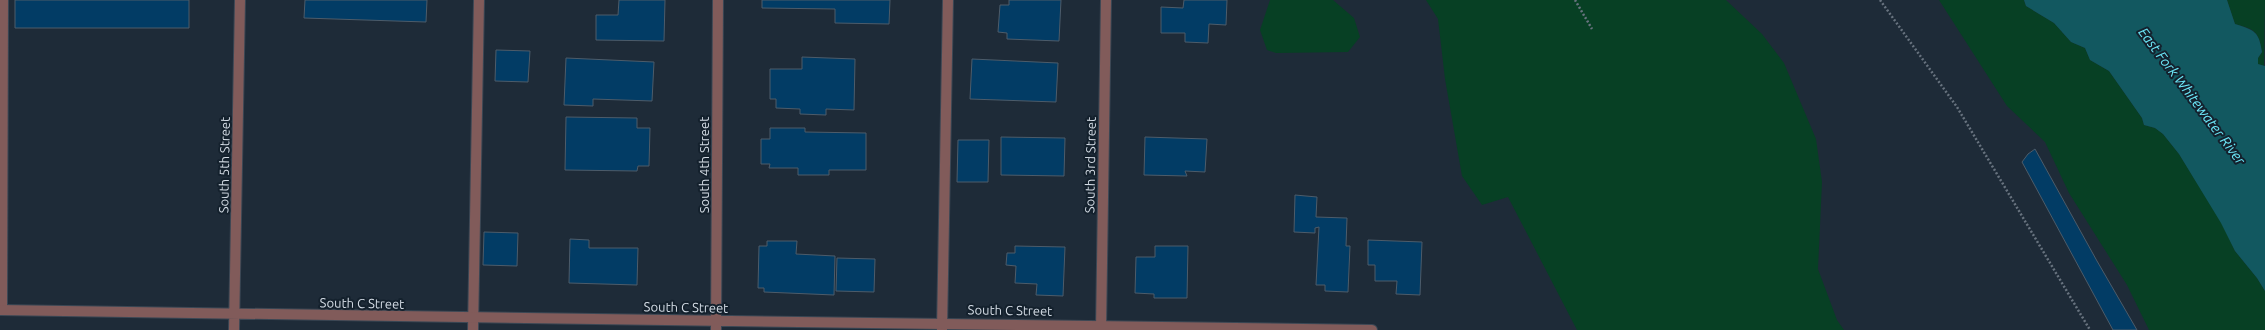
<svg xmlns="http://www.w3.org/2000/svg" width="2265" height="330" font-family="Ubuntu,sans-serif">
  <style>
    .green { fill: #074024 }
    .water { fill: #125860 }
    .building { fill: #023c65; stroke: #4d5c6a }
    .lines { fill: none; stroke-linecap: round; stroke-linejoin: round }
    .service-casing { stroke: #3b4754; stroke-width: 12 }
    .minor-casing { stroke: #3b4754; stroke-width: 12 }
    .path { stroke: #68737f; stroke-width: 2.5; stroke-dasharray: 2 2; stroke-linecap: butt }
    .service { stroke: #815b5a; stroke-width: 10 }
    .minor { stroke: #815b5a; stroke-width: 10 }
    .labels { text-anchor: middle; stroke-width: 4; stroke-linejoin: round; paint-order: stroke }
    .street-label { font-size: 13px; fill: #d5dde6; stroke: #14212d }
    .water-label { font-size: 14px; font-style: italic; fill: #6ce8f9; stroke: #14212d }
  </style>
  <rect width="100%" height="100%" fill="#1e2b38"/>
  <path class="green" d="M1270 0H1333L1354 18 1360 37 1348 52 1276 53 1267 50 1260 30Z
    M1426 0H1726L1762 34 1784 63 1816 139 1822 182 1818 269 1837 320 1844 330H1577L1508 197 1482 205 1462 176 1445 79 1438 19Z
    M1939 0H2024L2026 6 2054 23 2071 42 2085 48 2090 60 2109 71 2142 118 2144 125 2155 128 2163 134 2179 154 2222 223 2235 251 2257 278 2265 291V330H2149L2127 285 2069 193 2045 142 2007 106Z
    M2227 0H2265L2264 66 2258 64V58L2262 52C2259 31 2254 29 2235 24Z"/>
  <path class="water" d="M2024 0H2227L2235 24C2254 30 2259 31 2262 52L2258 58V64L2265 66V291L2257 278 2235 251 2221 223 2179 154 2163 134 2155 128 2144 125 2142 118 2109 71 2090 60 2085 48 2071 42 2054 23 2026 6Z"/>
  <path class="building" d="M15 0H189V28H15Z
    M305 0H427L426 22 304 18Z
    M619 0H665L664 41 596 40V15H618Z
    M762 0H890L889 24 835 23V9L762 8Z
    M1009 0H1061L1059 41 1007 39V33L998 32 1000 5H1009Z
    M1184 0H1227L1226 25 1209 24 1208 43 1185 42V33H1161V7L1183 8Z
    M496 50 530 51 528 82 495 81Z
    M802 57 855 59 854 110 826 109V115L800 114V109L776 108V99H770V69H802Z
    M566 58 654 62 652 101 593 99V106L564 105Z
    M972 59 1058 63 1056 102 970 99Z
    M566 117 637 118V128H650L649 166H638L637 171 565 170Z
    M770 128H805V132L866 133V170H829V175H798V168H769L770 164H761V139H770Z
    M1001 137 1065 138 1064 176 1001 175Z
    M1145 137 1207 139 1205 172 1185 171 1187 176 1144 175Z
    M958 140H989L988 182H957Z
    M2035 149 2097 261 2137 330H2113L2022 162 2028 154Z
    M1295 195 1317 197 1316 217 1347 218 1346 246H1350L1348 292 1325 291V285H1316L1319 227 1315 228V233L1294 232Z
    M484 232 518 233 517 266 483 265Z
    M570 239 589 240V248H638L637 285 569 283Z
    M1368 240 1422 242 1420 295 1396 294 1397 281H1375V265H1368Z
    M767 241H797L796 254 835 256 834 295 764 292V288H758L759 246H767Z
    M1015 246 1065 247 1063 296 1036 295 1037 284 1015 283 1016 266 1006 265 1007 253H1015Z
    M1155 246H1188L1187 298H1154V294L1135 293 1136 257H1155Z
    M837 258 875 259 874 292 836 291Z"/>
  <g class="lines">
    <defs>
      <path id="service" d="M2 310 3 0
        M473 330 479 0
        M942 330 948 0"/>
      <path id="minor" d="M0 310C457 320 915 321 1372 330
        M234 330 240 0
        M716 330 718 0
        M1101 330 1106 0"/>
    </defs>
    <use href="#service" class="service-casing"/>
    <use href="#minor" class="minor-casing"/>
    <path class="path" d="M1575 0 1592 29
      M1880 0 1957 107 2090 330"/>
    <use href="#service" class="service"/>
    <use href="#minor" class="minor"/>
  </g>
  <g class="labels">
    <g class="street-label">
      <text transform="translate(224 165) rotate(-89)" y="5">South 5th Street</text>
      <text transform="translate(704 165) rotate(-90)" y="5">South 4th Street</text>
      <text transform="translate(1090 165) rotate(-89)" y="5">South 3rd Street</text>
      <text transform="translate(362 303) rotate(1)" y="5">South C Street</text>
      <text transform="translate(686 307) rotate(1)" y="5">South C Street</text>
      <text transform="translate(1010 310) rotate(1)" y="5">South C Street</text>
    </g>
    <g class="water-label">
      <text transform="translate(2192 96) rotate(53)" y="5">East Fork Whitewater River</text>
    </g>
  </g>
</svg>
